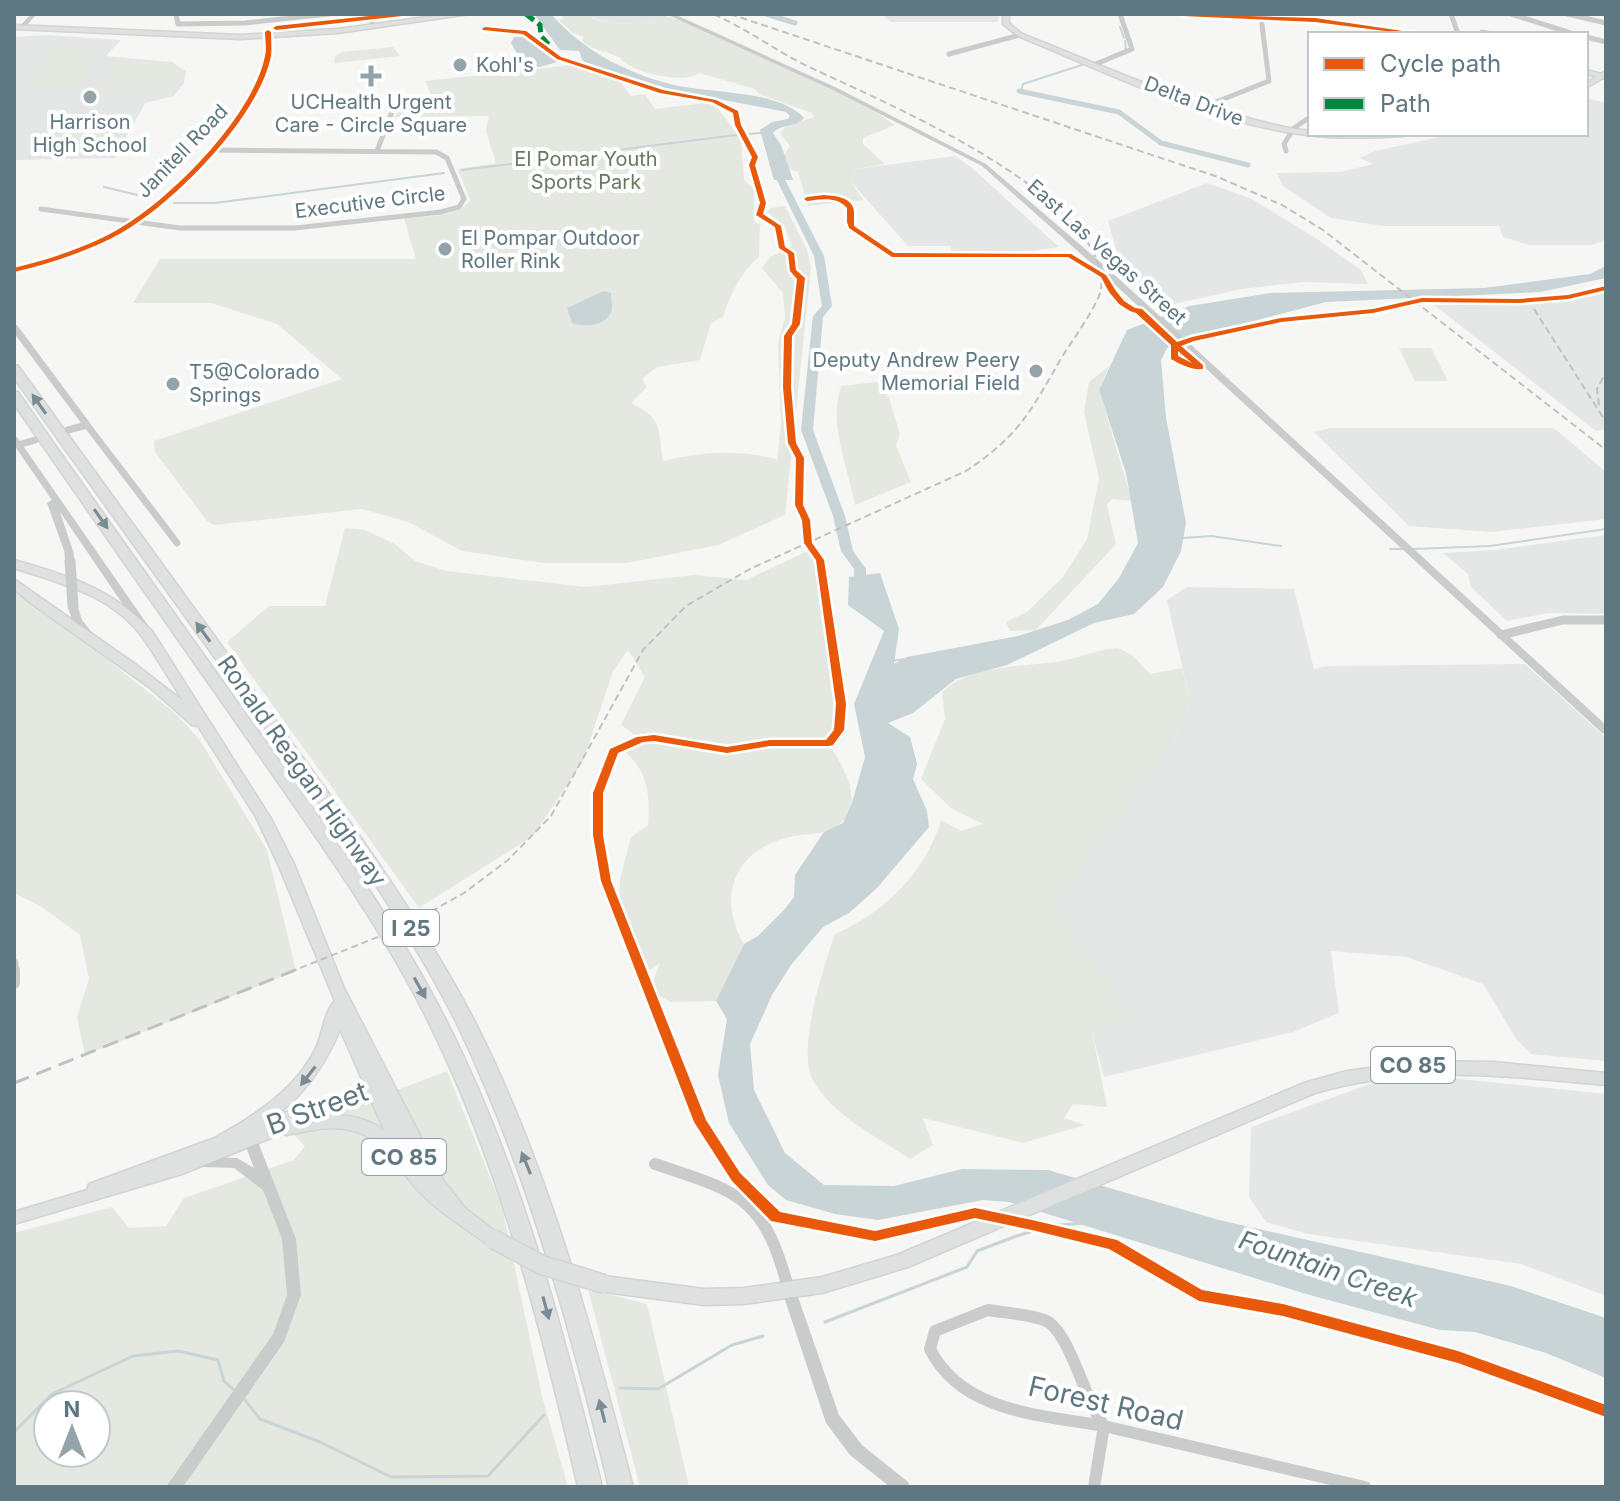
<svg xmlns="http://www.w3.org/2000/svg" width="1620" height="1501" font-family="Inter,sans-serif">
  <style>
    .built { fill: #e5e7e7 }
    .green { fill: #e5e8e1; fill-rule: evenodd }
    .water { fill: #c8d4d6 }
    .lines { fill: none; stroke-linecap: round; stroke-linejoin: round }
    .stream-far1 { stroke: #c8d4d6; stroke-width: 2 }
    .stream { stroke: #c8d4d6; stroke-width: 3 }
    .canal { stroke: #c8d4d6; stroke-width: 5 }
    .river { fill: #c8d4d6; fill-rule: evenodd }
    .secondary-casing { stroke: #d2d4d4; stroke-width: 3 }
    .primary-casing { stroke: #d2d4d4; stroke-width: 3 }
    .motorway-casing { stroke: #d2d3d3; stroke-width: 3 }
    .minor-far3 { stroke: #cacccc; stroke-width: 5 }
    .minor-far2 { stroke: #cacccc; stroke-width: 7 }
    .minor-far1 { stroke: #cacccc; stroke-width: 9 }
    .minor { stroke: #cacccc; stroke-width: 12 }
    .tertiary { fill: #cacccc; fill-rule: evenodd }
    .secondary { fill: #dfe0e0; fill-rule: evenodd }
    .primary { fill: #dfe0e0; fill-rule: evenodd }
    .motorway { fill: #dfe0e0; fill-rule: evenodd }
    .rail-far1 { stroke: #c0c1c2; stroke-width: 2; stroke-dasharray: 7 4; stroke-linecap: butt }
    .rail { stroke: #c0c1c2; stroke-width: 3; stroke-dasharray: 16 8; stroke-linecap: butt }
    .primary-bridge-casing { stroke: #d2d4d4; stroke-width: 21; stroke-linecap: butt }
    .tertiary-bridge-far1 { stroke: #cacccc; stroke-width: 9 }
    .tertiary-bridge { stroke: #cacccc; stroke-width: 11 }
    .primary-bridge { stroke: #dfe0e0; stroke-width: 18 }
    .quiet { stroke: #00873e; stroke-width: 5; stroke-dasharray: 10 5; stroke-linecap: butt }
    .cycleway-casing { stroke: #fff; stroke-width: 5 }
    .cycleway { fill: #e8590c; fill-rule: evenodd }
    .oneway { fill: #798c94 }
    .poi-dot { fill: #94a3a9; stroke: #fff; stroke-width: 3 }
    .labels { text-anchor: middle; stroke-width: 8; stroke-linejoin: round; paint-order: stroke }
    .far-poi-label { font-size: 20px; fill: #5f7781; stroke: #fff; text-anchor: start }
    .far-street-label { font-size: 20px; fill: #5f7781; stroke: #fff }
    .far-park-label { font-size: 20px; fill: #67795f; stroke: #fff }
    .shield { fill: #fff; stroke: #8fa0a7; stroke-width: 2 }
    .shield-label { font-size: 22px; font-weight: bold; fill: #5f7781 }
    .street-label { font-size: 24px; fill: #5f7781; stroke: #fff }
    .water-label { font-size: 26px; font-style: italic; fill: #5a787c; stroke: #fff }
    .near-street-label { font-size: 28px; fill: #5f7781; stroke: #fff }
  </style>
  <rect width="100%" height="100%" fill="#f6f6f4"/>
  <path class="built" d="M593 14H637L662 17 665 22 612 24 591 17Z
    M886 14H999L998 22H891L885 18Z
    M47 35 121 40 106 56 172 62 186 71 184 83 174 96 145 103 115 158 14 160V37Z
    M1586 98 1606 103V240L1592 245H1529L1503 237 1499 226H1384L1331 218 1283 186 1277 173 1340 172 1373 164 1360 158 1375 151 1454 134H1586Z
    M955 156 971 167 1059 247 1018 253H951L950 246H908L852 183 855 169Z
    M1207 183 1252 199 1317 239 1361 270 1368 284 1304 282 1242 289 1160 307 1124 278 1108 221Z
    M1606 286V429L1596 431 1434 305 1558 298Z
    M1331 428H1554L1606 472V519L1491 532 1409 526 1314 432Z
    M1606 535V614L1548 613 1507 621 1471 587 1468 574 1443 553 1494 550Z
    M1187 587 1294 589 1314 669 1327 666 1525 664 1606 738V1061L1531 1054 1517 1040 1483 984 1407 957 1331 951 1339 1013 1293 1032 1104 1077 1092 1032 1133 1019 1053 908 1175 739 1190 701 1167 600Z
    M1389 1077 1461 1079 1606 1094V1296L1521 1264 1308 1234 1266 1222 1249 1197 1251 1127Z"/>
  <path class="green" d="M562 14H593L591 18 612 24 664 22 661 17 637 14H658L691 23 856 99 895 125 863 138V144L885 164 855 169 852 183 863 200 808 206 798 172 789 169 784 155 790 146 780 133 786 126 814 117 812 113 761 95 752 88 699 73C684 84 642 74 627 64 623 62 621 58 618 57 606 51 595 51 583 42V37L573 33 559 20 563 19Z
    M88 42 103 49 77 84 43 87 24 80 52 44Z
    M393 47 400 56 334 63 335 56 342 52Z
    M114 59 174 65 181 70 175 90H94Z
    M572 65 620 81 631 96 645 94 655 109 713 102 741 139 744 180 754 189V222L760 224 759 257C740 273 731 293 723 317L711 323 700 360 657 367 642 379 647 387 631 403C663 418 658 429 663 461 703 452 736 449 776 459L777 463 781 421 778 342 785 318 783 293 762 268 770 257 792 246 784 225 767 212 771 208 785 206 807 250 811 268 785 515 718 545 627 563H544L462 551 408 522 362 509 214 525 207 521 155 452 154 441 342 379 277 324 211 303H133L160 259H416L404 218C423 216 460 218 470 200L458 169 496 163 486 131 489 116 395 117 401 101 432 97 425 81Z
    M90 112H126L105 143H67Z
    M1399 348H1431L1448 381H1415Z
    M1109 366 1099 390 1132 501 1112 499 1107 505 1116 544 1036 630 1010 631 1006 622 1027 612 1063 577 1087 539 1099 478 1084 412 1089 382Z
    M877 382 889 398 900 434 896 445 911 482 855 505C848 467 828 425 841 386Z
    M345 528 365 530 395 544 415 561 446 571 586 587 694 575 746 580 812 549 820 560 841 704 839 730 829 744C846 771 871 813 827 831 815 835 802 834 790 837 735 849 716 897 744 944L716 1001 671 1002 649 991 660 963 643 975 619 914 620 879 631 837 648 825C650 798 649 772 626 753L640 738 621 725 645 677 628 650 613 671 583 761 533 836 419 908 227 642 269 606H325Z
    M14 585 177 715 199 739 267 850 296 971 85 1055 77 1017 89 979 80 935 42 907 14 893Z
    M1118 648 1132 655 1150 674 1182 668 1190 701 1175 739 1054 908 1133 1019 1092 1032 1107 1107 1073 1104 1064 1118 1085 1125 1023 1143 923 1118 933 1145 910 1159C878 1137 832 1116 813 1080 796 1048 824 967 835 934 883 914 926 872 941 820L961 831 983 824 952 809 921 779 945 719 942 692C971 665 1018 667 1056 662 1077 659 1097 649 1118 648Z
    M447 1071 502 1207 542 1396 568 1487H14V1233L112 1207 129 1228 166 1226 184 1198 294 1160 305 1146 290 1131ZM48 1405H96V1453H48Z
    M588 1289 647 1304 689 1487H640Z"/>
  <path class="water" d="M534 14H551C583 51 631 76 679 86 714 93 780 91 804 118 795 128 782 123 773 133L781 145 793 180H774L760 130 772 122 788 119 790 116 786 112 672 90 584 64 579 51 560 50Z
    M514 37H523L557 62 540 67 523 64 511 43Z
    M1606 266V278L1540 292 1326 302 1219 330 1167 348 1161 360 1166 418 1186 523 1181 551 1163 587 1134 614 1094 623 1007 665 956 679 913 713 888 723 910 737 917 764 913 779 927 811 929 827 877 888 849 913 823 927 791 965 772 995 750 1044 754 1090 785 1153 824 1185 894 1186 962 1169 1048 1170 1219 1220 1511 1286 1606 1318V1378L1546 1353 1475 1332 1440 1330 1306 1294 1009 1202 983 1200 878 1220 835 1214 786 1200 768 1185 729 1123 718 1075 727 1019 716 1001 744 944 758 936 784 910 794 897 795 875 824 832 843 823 852 803 865 757 854 704 884 631 848 605 849 577 880 573 899 629 894 664 907 657 1018 636 1068 620 1098 604 1119 578 1138 543 1126 473 1099 390 1127 330 1190 306 1270 293 1484 288 1590 274Z
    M604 291 611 293C611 300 614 309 610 314 603 327 584 327 572 323L567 308Z"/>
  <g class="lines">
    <path class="stream-far1" d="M1120 27 1124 38
      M1125 41 1126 51
      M1021 92 1023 84 1085 64
      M746 134 761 133
      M586 154 736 135
      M462 170 572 156
      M104 187 150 198
      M174 203H215L444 173
      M1183 538 1211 536 1281 546
      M1390 549H1402
      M1413 549 1490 546 1606 529
      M891 661 905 659"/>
    <path class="stream" d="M825 1322 967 1267 977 1251 1014 1237 1047 1226 1084 1223
      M620 1388 658 1389 732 1345 763 1336
      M245 1400 260 1419 320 1442 391 1477 488 1476 544 1415
      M14 1432 52 1394 133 1356 178 1351 218 1360 224 1381 234 1390"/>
    <path class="canal" d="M766 14 795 23
      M1019 91 1119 112 1161 143 1248 165"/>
    <path class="river" d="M770 162 777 164 824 256 832 306 823 317 813 430 845 516 853 551 866 569V592L860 596 854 592V569L841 551 833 516 801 430 813 316 822 306 814 256 769 164Z"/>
    <defs>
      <path id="secondary" d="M1003 14H1009V23L1022 34C1091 61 1160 92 1231 113 1257 121 1283 128 1310 131V134H1407L1403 136C1370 138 1338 139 1306 135 1205 122 1111 74 1018 36L1003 24Z
        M1606 71V76L1586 88V83Z
        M382 1081 387 1083 389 1087 387 1091 182 1174 14 1224V1212L87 1190 89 1184 316 1101 321 1099 327 1103Z"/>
      <path id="primary" d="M449 14H470L338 33 240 39 14 29V25L240 35 338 29Z
        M1179 14 1315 18 1424 34H1403L1315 22 1183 16Z
        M1586 70 1606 75V79L1586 74Z
        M14 560C70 576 111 588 152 631L270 817 294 864 344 988 443 1180 466 1209 499 1234 502 1239 499 1244 493 1247 487 1244C454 1220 413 1197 396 1158 386 1155 379 1145 370 1138 345 1122 314 1129 287 1135L281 1133 278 1128 281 1123C314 1113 354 1109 384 1130L340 1029C317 1086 283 1116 230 1146L224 1148 218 1146 215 1141 218 1136C256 1115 296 1089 316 1048 323 1034 324 1011 335 1001L278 864 256 817 198 726 192 725 149 687 32 604 14 589V579L135 664 183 701C170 680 157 658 143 638 112 595 62 584 14 568Z
        M1421 1061 1494 1062 1606 1073V1085C1504 1076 1416 1064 1315 1093L908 1267 822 1293 744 1304 704 1305 604 1292 597 1290 595 1284 597 1278 604 1276 704 1289 744 1288 822 1277 897 1255 1304 1083 1347 1071Z"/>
      <path id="motorway" d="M14 365 18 366 359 835C401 896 443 959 477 1026 550 1172 592 1330 633 1487H609C571 1331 529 1176 460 1030 428 964 388 903 347 842L14 378Z
        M14 391 18 392C100 510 183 626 266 742 326 828 389 912 438 1005 518 1156 561 1322 602 1487H578C540 1322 498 1156 420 1005 374 917 315 836 259 755 177 638 95 522 14 404Z"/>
    </defs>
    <use href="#secondary" class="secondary-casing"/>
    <use href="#primary" class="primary-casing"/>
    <use href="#motorway" class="motorway-casing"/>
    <path class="minor-far3" d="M176 14 178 24 245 23 329 14
      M366 14 372 22
      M1451 14 1458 34
      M1511 14 1574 34
      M1567 14 1606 23
      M1482 32 1492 34
      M1586 37 1606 42
      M949 54 1020 35
      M1096 64 1132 49 1120 14
      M1206 106 1269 81 1261 17
      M377 151 395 104
      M1286 151 1284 144 1294 128 1310 117
      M41 209 180 228H295L441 212 459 207 464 199 447 158 436 152 211 150"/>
    <path class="minor-far2" d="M68 430 87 425 177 543
      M18 445 35 440"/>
    <path class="minor-far1" d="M1501 635 1563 620H1606
      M14 963V972"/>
    <path class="minor" d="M14 970V983
      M655 1164C742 1193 764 1197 789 1291
      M988 1310C1006 1313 1027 1314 1044 1320 1069 1328 1085 1402 1104 1426 1042 1415 962 1413 930 1349L935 1331Z
      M1104 1426 1365 1487
      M1094 1487 1104 1426"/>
    <path class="tertiary" d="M31 14H37L24 28H20V26Z
      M666 14H674L837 88 986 164 1105 266 1606 725V734L1602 733 1099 270 982 166 833 90Z
      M266 31 271 32C271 40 273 49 271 57 259 117 176 202 123 232 89 251 52 263 14 272V268C108 244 171 204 229 125 244 105 262 81 265 55 267 47 265 38 266 31Z
      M14 325H17L90 423V427H84L14 333Z
      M14 436 17 437 147 624 148 626 147 628H139L60 512 74 554 69 557 66 556 47 503 52 500 14 445Z
      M73 604 78 607 82 620 93 634 92 636H84L72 620 68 607Z
      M251 1137 256 1138 258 1142 296 1239 301 1295 284 1342 183 1487H166L273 1334 287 1295 282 1239 263 1190 234 1168 203 1167 198 1166 196 1162 198 1158 203 1157 237 1158 254 1168 244 1142 246 1138Z
      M789 1285 794 1287 796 1291 839 1415 862 1445 908 1482 910 1487H890L850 1455 826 1423 782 1291 784 1287Z"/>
    <use href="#secondary" class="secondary"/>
    <use href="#primary" class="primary"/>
    <use href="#motorway" class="motorway"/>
    <path class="rail-far1" d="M730 14 1218 177 1282 205 1323 230 1606 450
      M1534 309 1606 422
      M1599 405 1597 389 1606 372
      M290 972 403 927 464 893 508 860 551 816 643 650 686 606 750 569 966 471C1020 435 1030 412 1062 357 1071 342 1099 304 1101 289 1111 194 873 98 803 64 772 48 745 28 713 14"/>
    <path class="rail" d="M14 1083 295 970"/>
    <defs>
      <path id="primary-bridge" d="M493 1239 542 1265 604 1284"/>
    </defs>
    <use href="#primary-bridge" class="primary-bridge-casing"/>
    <path class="tertiary-bridge-far1" d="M69 554 70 563"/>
    <path class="tertiary-bridge" d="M70 561 73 607"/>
    <use href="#primary-bridge" class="primary-bridge"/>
    <path class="quiet" d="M526 14 540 25 541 36 549 45"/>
    <defs>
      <path id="cycleway" d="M388 14H405L402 16 276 30 273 28 276 26Z
        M1180 14 1315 18 1423 34H1408L1315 22 1183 16Z
        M485 27 526 31 561 57 663 90 716 100 738 111 741 125 758 157 755 165 766 203 763 214 781 226 785 247 794 253 796 270 805 278 800 324 792 336 791 387 796 443 804 458 803 505 810 520 812 543 824 560 846 704 844 730 833 745 829 746H770L727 753 654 741 643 742 618 753 603 793V835L611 881 706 1120 740 1173 780 1212 875 1231 975 1208 1032 1220 1117 1240 1202 1290 1283 1304 1458 1351 1606 1405V1417L1458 1363 1283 1316 1199 1301 1109 1249 1032 1230 975 1218 875 1241 771 1221 732 1181 694 1122 601 881 593 835V793L610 749 637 737 654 735 727 747 770 740H826L834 730 836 704 816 560 804 543 802 520 795 505 796 458 788 443 783 387 784 336 792 324 797 279 790 271 788 254 779 248 775 227 756 215 760 203 749 165 752 157 735 125 733 113 712 102 660 93 557 59 523 34 483 30 482 29Z
        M268 30 271 32C271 40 272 49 271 56 259 117 175 202 123 232 89 251 52 263 14 272V268C50 259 85 248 117 230 169 201 253 117 265 56 267 49 265 40 265 32Z
        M824 195C836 196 852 197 854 211 854 216 854 221 854 226L894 253 1071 254 1106 275 1116 291 1124 301 1135 308 1142 309 1177 342 1192 337 1281 318 1373 309 1422 298 1519 299 1568 295 1606 286V290L1568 299 1519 303 1422 302 1373 313 1281 322 1194 341 1181 346 1203 365V369C1190 370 1182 365 1171 359V345L1136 313 1130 311 1119 304 1109 292 1101 277 1068 257H892L849 228 847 222V208C837 196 821 199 807 201L804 199 807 197ZM1178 351 1192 363 1178 356Z"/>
    </defs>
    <use href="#cycleway" class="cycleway-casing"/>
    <use href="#cycleway" class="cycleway"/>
  </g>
  <defs><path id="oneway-solid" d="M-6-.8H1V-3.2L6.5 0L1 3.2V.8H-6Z" transform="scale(2)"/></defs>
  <g class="oneway">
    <use href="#oneway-solid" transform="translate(39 404) rotate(-125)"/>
    <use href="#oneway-solid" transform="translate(101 519) rotate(55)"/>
    <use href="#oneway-solid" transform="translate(203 632) rotate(-126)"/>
    <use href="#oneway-solid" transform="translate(420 988) rotate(61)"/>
    <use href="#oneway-solid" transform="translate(308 1076) rotate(128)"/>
    <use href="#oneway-solid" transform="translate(526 1163) rotate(-112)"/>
    <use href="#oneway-solid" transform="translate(546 1308) rotate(75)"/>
    <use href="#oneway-solid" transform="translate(602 1411) rotate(-104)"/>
  </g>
  <g class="poi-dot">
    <circle cx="460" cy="65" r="8"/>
    <path d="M367 64h8v8h8v8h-8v8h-8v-8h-8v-8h8z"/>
    <circle cx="90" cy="97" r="8"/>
    <circle cx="445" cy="249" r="8"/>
    <circle cx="1036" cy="371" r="8"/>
    <circle cx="173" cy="384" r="8"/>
  </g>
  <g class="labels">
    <g class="far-poi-label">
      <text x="476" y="72">Kohl's</text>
      <text x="371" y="109" text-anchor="middle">UCHealth Urgent<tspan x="371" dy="23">Care - Circle Square</tspan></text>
      <text x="90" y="129" text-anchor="middle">Harrison<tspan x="90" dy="23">High School</tspan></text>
      <text x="461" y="245">El Pompar Outdoor<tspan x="461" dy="23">Roller Rink</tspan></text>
      <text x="1020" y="367" text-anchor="end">Deputy Andrew Peery<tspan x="1020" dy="23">Memorial Field</tspan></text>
      <text x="189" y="379">T5@Colorado<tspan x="189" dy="23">Springs</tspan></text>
    </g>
    <g class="far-street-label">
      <text transform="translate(1194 101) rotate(21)" y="7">Delta Drive</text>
      <text transform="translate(182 151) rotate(-46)" y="7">Janitell Road</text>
      <text transform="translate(370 202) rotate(-7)" y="7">Executive Circle</text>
      <text transform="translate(1107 252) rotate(42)" y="7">East Las Vegas Street</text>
    </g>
    <g class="far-park-label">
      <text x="586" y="166">El Pomar Youth<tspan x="586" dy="23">Sports Park</tspan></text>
    </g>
    <g class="shield">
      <rect x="383" y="910" width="56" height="36" rx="6"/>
      <rect x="1371" y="1047" width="84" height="36" rx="6"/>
      <rect x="362" y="1139" width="84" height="36" rx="6"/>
    </g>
    <g class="shield-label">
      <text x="411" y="936">I 25</text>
      <text x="1413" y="1073">CO 85</text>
      <text x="404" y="1165">CO 85</text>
    </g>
    <g class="street-label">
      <text transform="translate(302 771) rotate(55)" y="8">Ronald Reagan Highway</text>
    </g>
    <g class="water-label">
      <text transform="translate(1328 1269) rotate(19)" y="9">Fountain Creek</text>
    </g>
    <g class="near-street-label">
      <text transform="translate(317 1108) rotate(-20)" y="10">B Street</text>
      <text transform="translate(1106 1403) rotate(13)" y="10">Forest Road</text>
    </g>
  </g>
  <rect width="1620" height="1501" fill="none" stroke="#5f7781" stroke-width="32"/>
  <rect x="1308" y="32" width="280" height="104" fill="#ffffff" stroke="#bfc9cd" stroke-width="2"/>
  <rect x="1324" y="58" width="40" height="12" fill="#e8590c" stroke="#bfc9cd" stroke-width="2"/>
  <text x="1380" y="72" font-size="24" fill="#5f7781">Cycle path</text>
  <rect x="1324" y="98" width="40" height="12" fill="#00873e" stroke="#bfc9cd" stroke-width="2"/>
  <text x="1380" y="112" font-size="24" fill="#5f7781">Path</text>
  <g transform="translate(72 1429)"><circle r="38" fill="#ffffff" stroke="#bfc9cd" stroke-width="2"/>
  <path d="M0-6L14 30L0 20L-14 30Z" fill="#94a3a9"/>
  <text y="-12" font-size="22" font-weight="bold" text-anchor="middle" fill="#5f7781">N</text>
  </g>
</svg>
